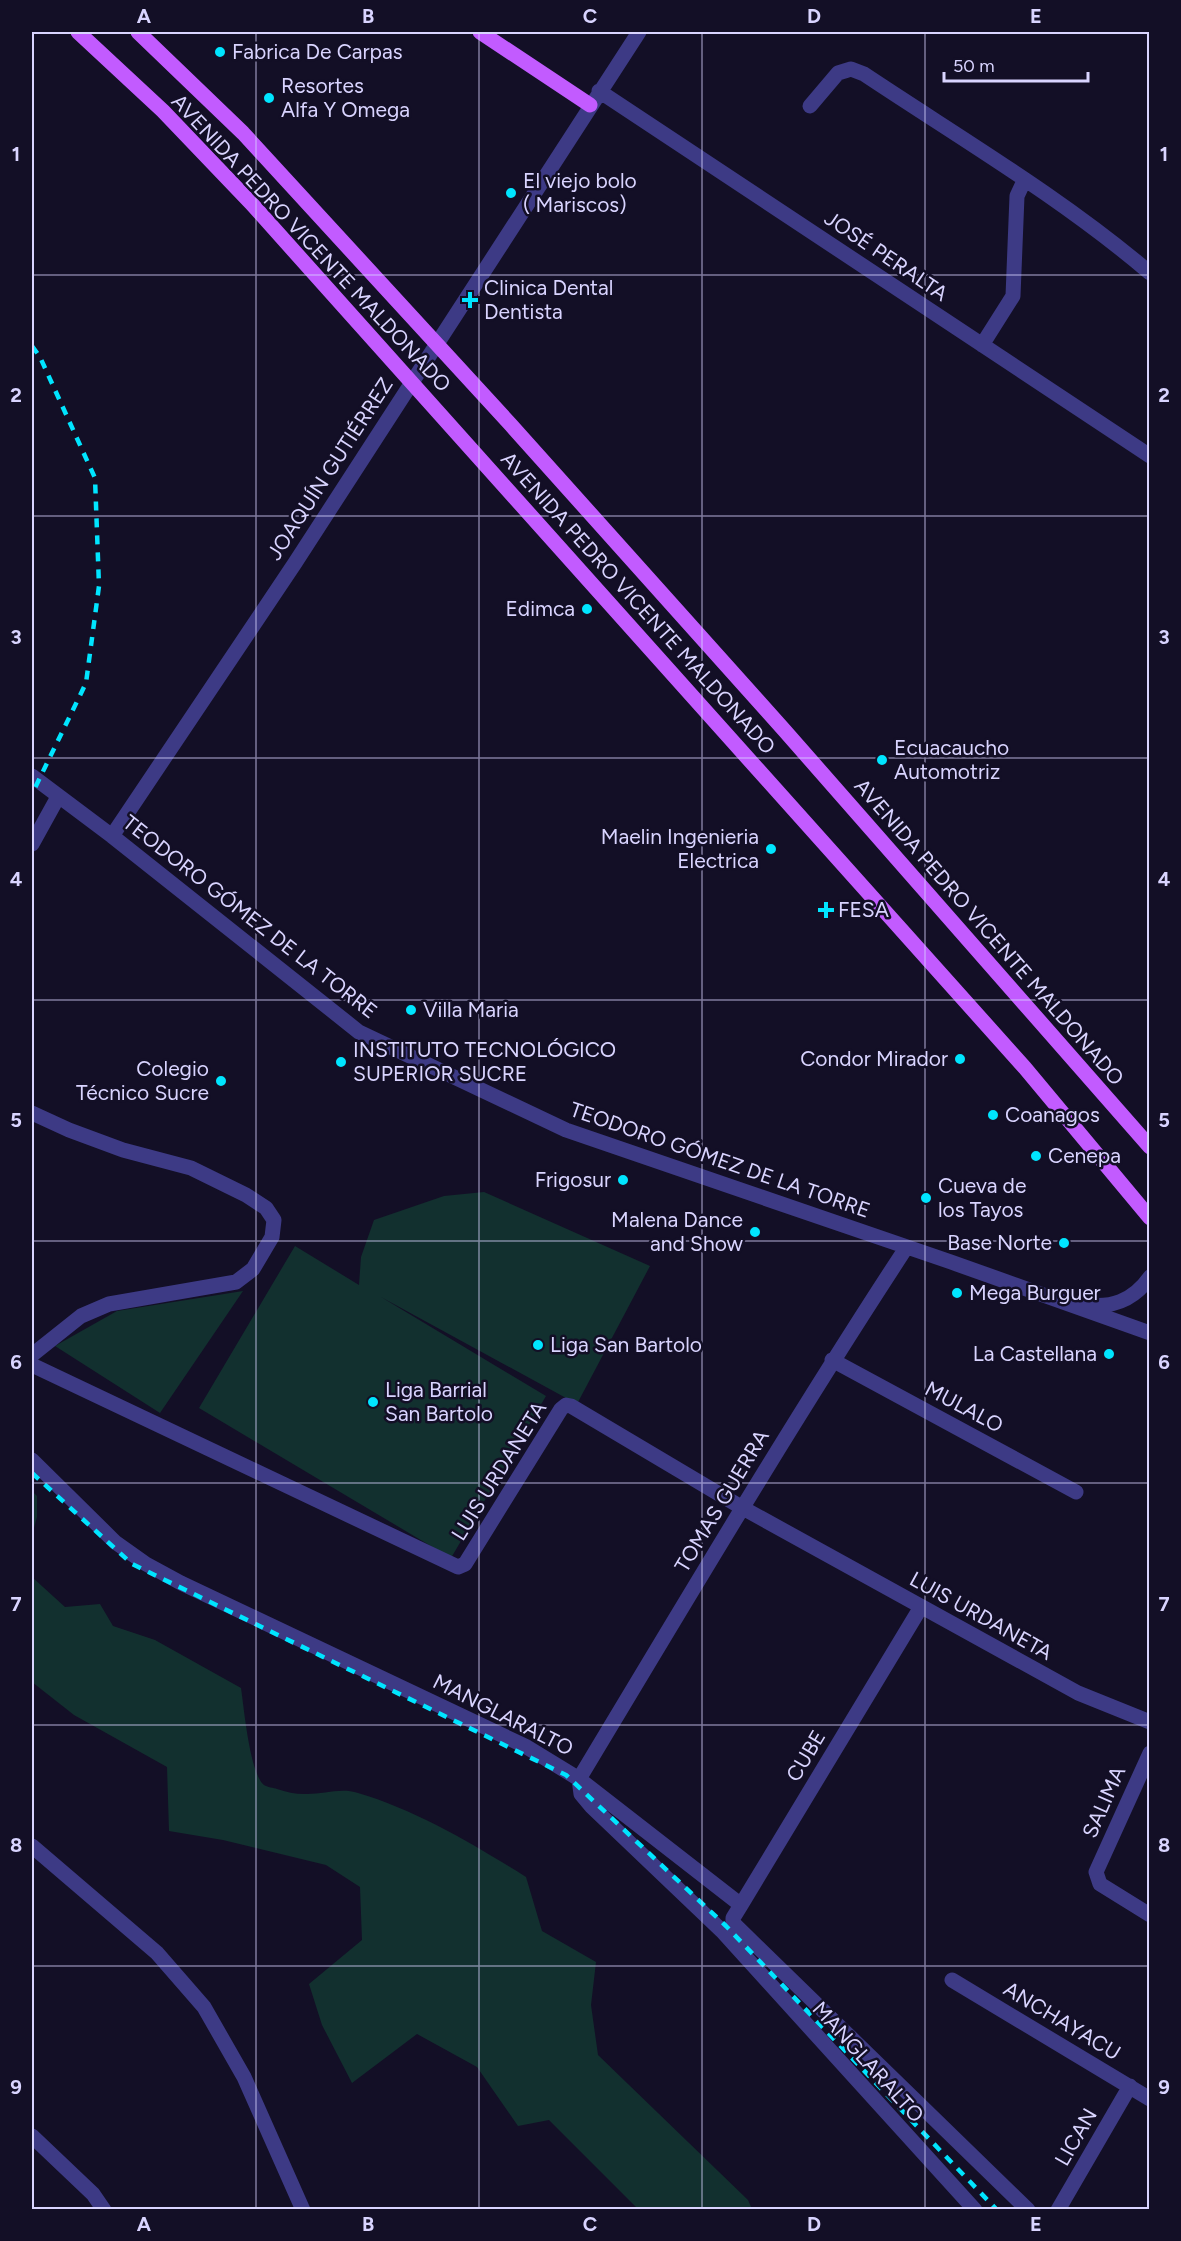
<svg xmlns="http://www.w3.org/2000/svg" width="1181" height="2241" font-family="Figtree,sans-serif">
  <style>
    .green { fill: #12302f }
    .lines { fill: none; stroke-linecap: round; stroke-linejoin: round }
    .minor { stroke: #3d3a85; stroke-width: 15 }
    .major { stroke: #c25bff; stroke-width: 15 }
    .rail { stroke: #00e5ff; stroke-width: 4.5; stroke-dasharray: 9 8; stroke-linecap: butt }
    .grid { fill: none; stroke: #d9d4ff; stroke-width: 1.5; stroke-opacity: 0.55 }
    .poi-dot { fill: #00e5ff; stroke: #130f26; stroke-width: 2 }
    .labels { text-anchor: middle; stroke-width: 5; stroke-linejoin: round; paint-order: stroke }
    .poi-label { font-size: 21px; fill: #d9d4ff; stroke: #130f26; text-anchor: start }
    .street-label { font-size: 21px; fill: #d9d4ff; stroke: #130f26 }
    .neatline { fill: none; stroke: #d9d4ff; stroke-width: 2 }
    .grid-label { font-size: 20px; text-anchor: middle; font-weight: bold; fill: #d9d4ff }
  </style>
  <rect width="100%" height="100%" fill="#130f26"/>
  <path class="green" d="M484 1192 650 1266 577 1404 381 1297 546 1396 451 1558 199 1408 295 1246 359 1285 361 1257 374 1220 444 1196Z
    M243 1291 160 1413 55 1346 117 1311Z
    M32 1491 37 1496V1517L32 1535Z
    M32 1577 65 1607 100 1604 113 1626 155 1640 241 1688C244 1708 250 1774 264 1785 267 1787 274 1788 277 1789 286 1792 295 1794 304 1794 322 1795 340 1787 358 1793 416 1810 475 1845 526 1877L542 1931 596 1962 591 2005 598 2055 748 2200 752 2209H638L549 2120 518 2126 477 2067 417 2034 352 2083 322 2025 309 1984 362 1940 360 1887 326 1865 223 1840 169 1831 167 1767 74 1715 32 1682Z"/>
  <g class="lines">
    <path class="minor" d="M599 91 1150 456
      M810 106 838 73 851 69 864 74C960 138 1062 198 1150 273
      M982 345 1013 296 1017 196 1024 181
      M32 776 112 836 359 1032 566 1130 951 1262 1150 1333
      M112 836 295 563 639 32
      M32 844 58 797
      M32 1113 69 1130 123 1150 191 1168 246 1195 266 1208 274 1220 272 1237 253 1269 236 1282 109 1304 81 1316 32 1355
      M1082 1304C1111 1309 1133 1301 1150 1277
      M832 1360 1076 1492
      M32 1365 458 1567 465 1564 561 1409 566 1405 571 1406 741 1507 1078 1693 1150 1722
      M32 1460 115 1542 146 1564 181 1583 525 1746 579 1779 741 1905
      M921 1607 741 1905 733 1918V1923L1028 2210
      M1150 1753 1096 1872 1100 1884 1150 1915
      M579 1779C686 1601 792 1422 906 1248
      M579 1779 581 1794 591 1806 722 1931 975 2210
      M32 1846 157 1953 204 2007 244 2077 303 2210
      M952 1980 1150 2099
      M32 2136 93 2194 104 2210
      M1058 2210 1130 2086"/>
    <path class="major" d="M78 32 163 111 251 203 1025 1068 1150 1218
      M138 32 243 133 511 425 785 731 1150 1147
      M480 32 590 105"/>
    <path class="rail" d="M32 346 40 357 95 478 99 586 86 683 32 794
      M32 1473 132 1564 566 1775 726 1926 997 2210"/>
  </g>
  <path class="grid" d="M256 32V2210M479 32V2210M702 32V2210M925 32V2210M32 275H1150M32 516H1150M32 758H1150M32 1000H1150M32 1241H1150M32 1483H1150M32 1725H1150M32 1966H1150"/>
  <g class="poi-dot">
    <circle cx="220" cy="52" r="6"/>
    <circle cx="269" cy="98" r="6"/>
    <circle cx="511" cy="193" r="6"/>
    <path d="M467 291h6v6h6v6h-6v6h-6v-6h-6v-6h6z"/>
    <circle cx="587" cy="609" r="6"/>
    <circle cx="882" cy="760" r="6"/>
    <circle cx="771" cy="849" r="6"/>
    <path d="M823 901h6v6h6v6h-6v6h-6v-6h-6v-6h6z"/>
    <circle cx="411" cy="1010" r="6"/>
    <circle cx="960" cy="1059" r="6"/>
    <circle cx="341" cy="1062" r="6"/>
    <circle cx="221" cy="1081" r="6"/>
    <circle cx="993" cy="1115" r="6"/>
    <circle cx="1036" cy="1156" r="6"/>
    <circle cx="623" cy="1180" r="6"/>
    <circle cx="926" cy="1198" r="6"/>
    <circle cx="755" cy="1232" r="6"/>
    <circle cx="1064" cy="1243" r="6"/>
    <circle cx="957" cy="1293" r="6"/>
    <circle cx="538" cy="1345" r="6"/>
    <circle cx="1109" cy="1354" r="6"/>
    <circle cx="373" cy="1402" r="6"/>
  </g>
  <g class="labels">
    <g class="poi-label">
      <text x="232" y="59">Fabrica De Carpas</text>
      <text x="281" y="93">Resortes<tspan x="281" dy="24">Alfa Y Omega</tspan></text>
      <text x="523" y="188">El viejo bolo<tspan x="523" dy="24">( Mariscos)</tspan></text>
      <text x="484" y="295">Clinica Dental<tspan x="484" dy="24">Dentista</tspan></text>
      <text x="575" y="616" text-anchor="end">Edimca</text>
      <text x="894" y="755">Ecuacaucho<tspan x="894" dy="24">Automotriz</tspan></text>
      <text x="759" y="844" text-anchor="end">Maelin Ingenieria<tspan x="759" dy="24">Electrica</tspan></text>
      <text x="838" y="917">FESA</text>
      <text x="423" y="1017">Villa Maria</text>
      <text x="353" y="1057">INSTITUTO TECNOLÓGICO<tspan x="353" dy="24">SUPERIOR SUCRE</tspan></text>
      <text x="948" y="1066" text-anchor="end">Condor Mirador</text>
      <text x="209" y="1076" text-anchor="end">Colegio<tspan x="209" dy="24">Técnico Sucre</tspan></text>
      <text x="1005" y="1122">Coanagos</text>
      <text x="1048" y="1163">Cenepa</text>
      <text x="611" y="1187" text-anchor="end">Frigosur</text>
      <text x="938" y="1193">Cueva de<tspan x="938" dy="24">los Tayos</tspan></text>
      <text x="743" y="1227" text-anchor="end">Malena Dance<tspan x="743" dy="24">and Show</tspan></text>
      <text x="1052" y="1250" text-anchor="end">Base Norte</text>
      <text x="969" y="1300">Mega Burguer</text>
      <text x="550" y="1352">Liga San Bartolo</text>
      <text x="1097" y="1361" text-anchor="end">La Castellana</text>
      <text x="385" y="1397">Liga Barrial<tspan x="385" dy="24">San Bartolo</tspan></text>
    </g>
    <g class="street-label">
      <text transform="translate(311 243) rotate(47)" y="7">AVENIDA PEDRO VICENTE MALDONADO</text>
      <text transform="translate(886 256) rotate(34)" y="7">JOSÉ PERALTA</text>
      <text transform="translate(330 469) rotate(-57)" y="7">JOAQUÍN GUTIÉRREZ</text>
      <text transform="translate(638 603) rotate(48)" y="7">AVENIDA PEDRO VICENTE MALDONADO</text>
      <text transform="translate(250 917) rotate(38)" y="7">TEODORO GÓMEZ DE LA TORRE</text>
      <text transform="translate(989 932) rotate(49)" y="7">AVENIDA PEDRO VICENTE MALDONADO</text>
      <text transform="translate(720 1160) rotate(19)" y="7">TEODORO GÓMEZ DE LA TORRE</text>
      <text transform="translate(964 1407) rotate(28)" y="7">MULALO</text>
      <text transform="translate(499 1471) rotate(-58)" y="7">LUIS URDANETA</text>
      <text transform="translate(722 1501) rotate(-59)" y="7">TOMAS GUERRA</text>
      <text transform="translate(981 1616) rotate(29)" y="7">LUIS URDANETA</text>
      <text transform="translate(503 1715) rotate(27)" y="7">MANGLARALTO</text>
      <text transform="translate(806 1756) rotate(-59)" y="7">CUBE</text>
      <text transform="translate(1104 1802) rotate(-66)" y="7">SALIMA</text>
      <text transform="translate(1062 2021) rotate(31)" y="7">ANCHAYACU</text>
      <text transform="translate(868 2062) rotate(48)" y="7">MANGLARALTO</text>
      <text transform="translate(1076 2137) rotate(-60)" y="7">LICAN</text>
    </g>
  </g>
  <rect width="1181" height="2241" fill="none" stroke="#130f26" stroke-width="66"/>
  <path d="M944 72v9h144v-9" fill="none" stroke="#d9d4ff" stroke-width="3"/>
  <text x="953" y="72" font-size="18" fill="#d9d4ff" stroke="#130f26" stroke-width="4.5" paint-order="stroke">50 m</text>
  <rect x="33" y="33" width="1115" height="2175" class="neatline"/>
  <g class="grid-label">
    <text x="144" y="23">A</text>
    <text x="368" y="23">B</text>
    <text x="590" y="23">C</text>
    <text x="814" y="23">D</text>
    <text x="1036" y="23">E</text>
    <text x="16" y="161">1</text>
    <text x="1164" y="161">1</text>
    <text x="16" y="402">2</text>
    <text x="1164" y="402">2</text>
    <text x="16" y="644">3</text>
    <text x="1164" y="644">3</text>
    <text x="16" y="886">4</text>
    <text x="1164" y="886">4</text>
    <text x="16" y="1127">5</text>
    <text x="1164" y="1127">5</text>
    <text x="16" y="1369">6</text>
    <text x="1164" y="1369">6</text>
    <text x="16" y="1611">7</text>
    <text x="1164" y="1611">7</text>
    <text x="16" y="1852">8</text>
    <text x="1164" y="1852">8</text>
    <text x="16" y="2094">9</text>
    <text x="1164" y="2094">9</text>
    <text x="144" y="2231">A</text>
    <text x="368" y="2231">B</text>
    <text x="590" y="2231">C</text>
    <text x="814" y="2231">D</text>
    <text x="1036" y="2231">E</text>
  </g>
</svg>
